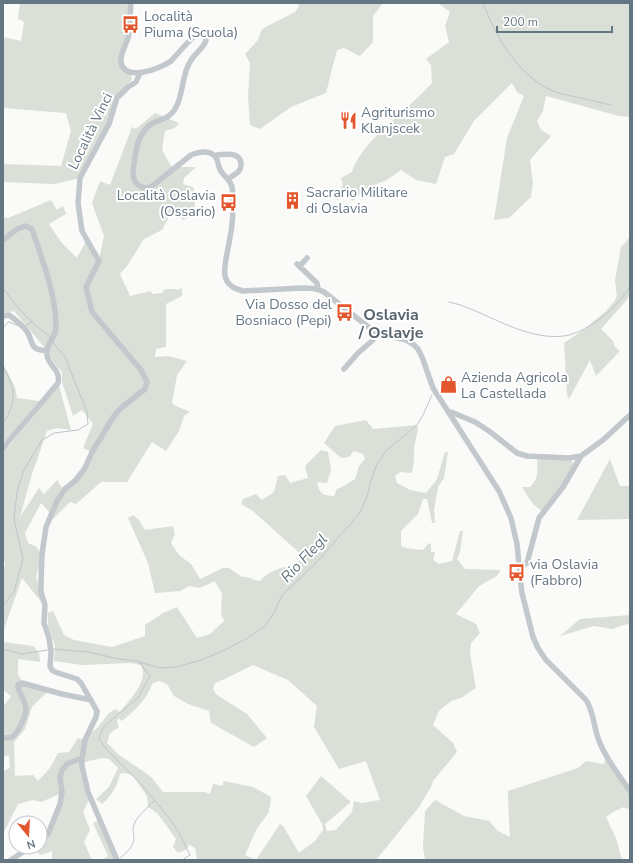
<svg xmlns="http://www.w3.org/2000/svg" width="633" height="863" font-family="'Nunito Sans',sans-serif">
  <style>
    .green { fill: #dadfd7 }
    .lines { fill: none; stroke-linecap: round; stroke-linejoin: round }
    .stream { stroke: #bbc7cb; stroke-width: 1 }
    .minor { stroke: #c3c8cc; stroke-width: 5.5 }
    .labels { text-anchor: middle; stroke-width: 4; stroke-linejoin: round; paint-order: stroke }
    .poi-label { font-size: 14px; fill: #657683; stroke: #fff; text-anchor: start }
    .street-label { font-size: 14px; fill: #657683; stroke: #fff }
    .water-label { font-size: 15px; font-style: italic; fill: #60757c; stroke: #fff }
    .quarter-label { font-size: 16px; font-weight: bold; fill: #57646e; stroke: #fff }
  </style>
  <rect width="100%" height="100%" fill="#fafaf8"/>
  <path class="green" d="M20 3H131L129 32 121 61 130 72 132 79 117 98 112 114 80 178 54 184 3 182V164L61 166 71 131 66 113 3 108V37L21 41 24 22 18 19Z
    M297 3H383L373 16V42L360 56 344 48 337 50 326 93 291 107 260 129 250 125 248 96 250 63 245 54 258 40 262 29 295 12 299 6Z
    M438 3H630V117L619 116 546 96 543 111 537 121 541 130 551 136 530 160 533 183 531 197 509 218 494 220 507 138 524 96 517 92 512 83 474 121 454 154 445 157 436 184 416 180 401 170 387 180 366 188 353 201 345 194 338 200 334 198 343 185 341 178 352 172C358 152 379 133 394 119 407 107 420 96 432 83L431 65 426 59 449 42 445 26 450 12Z
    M155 113 179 123 175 128 165 131 162 150 171 166 176 167H196L184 178 183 184 193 187 196 197 193 215 183 220 173 209 162 230 144 239 127 266 120 274 130 296 151 291 152 294 162 293 165 289H176L177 290 182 288V296L166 304V347L156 349 155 357 168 356 187 361 177 375 172 403 176 406 190 412 184 416 179 431 166 451 152 442 127 482H101L76 504 70 502 53 519 52 515 41 503 25 533 28 543 37 547 42 556 36 576 43 604 22 578 3 632V568L5 565 3 553V451L9 446 59 385 71 430 57 428 47 431 31 477 20 517 39 488 44 494 57 480 65 492 78 481 92 452 83 448 93 424 82 410 73 416 62 382V372C55 365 50 358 48 348L44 347 14 311 3 313V217L8 218 51 200 57 210 63 206 66 214 49 224 61 242 77 258 85 243 82 231 99 260 104 236 92 203 100 181 110 185 132 127 136 129Z
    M630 237V294L626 301 601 329 613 341 615 347 620 351 596 376 590 360 569 399 567 394 564 343 586 328 605 312 614 302 617 296 615 280 621 247Z
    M3 364 15 387 17 398 39 401 7 440 3 442Z
    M366 420 373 429 417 425 418 430 414 448V460L412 473 400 472 395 476 397 483 410 490 426 493 437 479 445 452H448L444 478 438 487 434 510 435 523H432L427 499H423L418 514 401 531V546L405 548 423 550 429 543 431 544V552H435L433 560 439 564 452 561 460 531H463L460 552 457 559 465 569 501 570 497 576 479 586 456 614 476 624 480 633 471 643 470 654 476 688 461 698 451 701 439 711 433 725 453 743 457 752 433 781 431 787 419 807 376 860H256L280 824 283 826 299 853 315 841 323 830 322 824 306 796 321 776 351 802 325 824 327 831 336 830 352 812 354 801 362 803 380 800 366 761 339 769 314 727 317 706 288 680 253 665C240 671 228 678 215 683L213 689 217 695 247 714 267 738 254 747 211 723 209 711 188 704 174 696 167 684 159 681 152 684C146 701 135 710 122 721L118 718 117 721 119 727 110 733 107 743 119 755 143 771 152 778 163 792H205L210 794 213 784 222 786 224 781 253 787 271 797 269 812 256 830 245 855 256 860H197L195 848 189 844 187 849 178 853 173 847 176 839 158 814 148 807 147 796 133 776 125 773 120 774C116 788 113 794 102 804L96 799 109 787 118 768 109 759 102 758 85 762V747L88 736 98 727 109 713 115 709 120 712C128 702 142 687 143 675 143 672 142 668 141 665L131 663 82 665 54 661 55 646 48 626V613L53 611 64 635 74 640 112 647 145 636V625L163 613 177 607 197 638 210 634 224 621 221 613 222 594 215 581 200 588 189 586 180 591 155 593 148 563 128 518 133 515 139 520 145 530 173 526 175 534 171 543 179 555 191 564 200 579 223 568H229L242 577H247L255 580 260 581C265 574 283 565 292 567L304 557 253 511 241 504 243 499 256 494 262 500 274 492 278 476 285 475 290 483 308 478 305 466 321 450 328 452 331 470 327 483 317 482C319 493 323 496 334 496L337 489 344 486 355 479 359 466 365 459 363 454 354 451 349 457 341 458 324 443 335 426Z
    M537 457 569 458 575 465 544 512C532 506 529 498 522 487H530C540 477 537 469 537 457Z
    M610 459 620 486H630V519L577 520Z
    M630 615V623L612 629 594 626 560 636 580 619Z
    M3 642 33 646 39 653 40 662 18 659V674L23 683 49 690 32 707 25 729 14 742 15 776 33 775 38 781 50 768 58 753 69 752 78 738 85 740 82 758 90 798 83 812 90 830 84 842 92 860H49L52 858V851L41 855 30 848 40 847V840L48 834 62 793 41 802 33 800 18 804 4 832V839L3 840V771L10 768 9 755 3 757V745L4 743 3 742V707L11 696 3 690Z
    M606 755 630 791V807L627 809 624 807 613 812 606 817 616 838 622 860H425L423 847 425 811 435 800 464 816 489 821 498 831 510 837 508 800V791L578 768 586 761 604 764Z
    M100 820 117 860H102L108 856 93 823Z"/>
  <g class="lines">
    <path class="stream" d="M483 3C486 11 490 20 494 28 506 52 526 79 551 90 558 93 565 95 572 96 585 99 598 102 611 105
      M3 288C12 301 23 314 35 325 40 329 45 332 50 337
      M449 302C459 304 468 308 478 312 505 324 539 342 569 335 576 333 583 330 589 326 606 316 620 303 630 286
      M25 326 32 322
      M3 328 7 323 9 322 19 326
      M3 366C15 389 18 400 3 424
      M3 605 14 592 23 559 14 519 17 492 24 470 42 440 54 433 78 430 88 424 87 412 65 357 53 342
      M3 649 22 654 48 650
      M53 649 89 652 118 659 138 661 150 676 138 698 117 715 103 728 99 739 108 751 141 784 166 814 178 831 190 855 182 860
      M139 662 160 668 176 667 201 660 223 651 246 639 265 626 275 611 279 601 284 593 315 564 359 514 367 497 371 480 377 464 386 451 417 425 423 415 432 395
      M120 858C126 853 134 847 134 838 134 834 132 830 134 825 136 817 148 807 154 801"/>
    <path class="minor" d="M131 3C130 13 130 24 129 34 128 42 120 53 121 61 123 83 160 69 171 61 177 55 191 37 197 35 202 33 205 36 206 40 205 47 194 54 190 62 181 76 184 95 175 109 170 118 162 119 153 123 136 132 135 156 133 172 133 183 140 190 151 187L191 155C199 152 211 149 216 158 218 161 218 164 219 167 221 175 230 178 232 187 234 199 233 224 230 237 229 247 223 266 225 276 227 285 234 289 243 291L302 288C310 288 317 288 324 292L367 326 377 333 406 340 413 344 418 349 422 357 433 388 499 491 511 518 517 544 520 576 522 593 533 637 538 648 546 660 586 700C594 712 593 724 598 738 604 756 619 775 630 791
      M215 156 217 155C222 155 229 153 234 155 241 157 243 165 239 171 236 174 231 177 228 179
      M3 240 17 229 25 226 32 229C42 260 56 293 56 327 56 338 45 344 47 355 48 366 61 369 58 383L3 448
      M297 264 317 283 318 289
      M300 266 307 258
      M3 316 9 315C16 320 23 325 28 333 34 346 30 349 47 351
      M344 369 358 353 373 340 377 333
      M449 413 451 412 456 414 475 422 489 431 517 453 527 456 569 458 581 456
      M519 568 527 563 539 518 563 487 581 456 603 440 630 415
      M3 738C6 738 9 738 12 737 18 733 26 716 26 709 26 700 18 694 18 685L22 683 62 694 91 700
      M40 840 48 834 60 804 62 792 60 777 62 770 67 764 82 758
      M11 860 30 847
      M117 860 88 792 82 766V758L85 740 96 717 97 711 81 683 77 679 55 672 52 670 50 666 51 652 49 638 44 623 45 605 41 592V581L42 554 46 527 57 501 65 489 76 480 85 468 92 452 114 416 121 408 145 389 147 382 141 370 92 312 86 287 99 261 82 231 78 203 80 178 109 124 117 98 128 87 136 82 140 73"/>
  </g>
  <defs>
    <symbol id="bus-bare" viewBox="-9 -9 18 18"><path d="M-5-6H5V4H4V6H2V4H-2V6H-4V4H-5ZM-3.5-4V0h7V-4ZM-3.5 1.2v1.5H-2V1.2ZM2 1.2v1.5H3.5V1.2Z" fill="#e4572e" stroke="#fff" stroke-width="2.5" paint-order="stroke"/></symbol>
    <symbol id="restaurant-bare" viewBox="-9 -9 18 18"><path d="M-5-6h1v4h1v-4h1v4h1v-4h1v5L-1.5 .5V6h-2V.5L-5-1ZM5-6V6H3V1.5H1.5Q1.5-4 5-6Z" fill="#e4572e" stroke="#fff" stroke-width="2.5" paint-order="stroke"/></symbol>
    <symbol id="building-bare" viewBox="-9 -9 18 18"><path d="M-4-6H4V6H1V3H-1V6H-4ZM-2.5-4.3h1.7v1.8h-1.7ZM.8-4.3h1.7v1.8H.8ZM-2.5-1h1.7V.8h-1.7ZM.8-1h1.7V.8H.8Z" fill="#e4572e" stroke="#fff" stroke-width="2.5" paint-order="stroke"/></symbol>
    <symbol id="shop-bare" viewBox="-9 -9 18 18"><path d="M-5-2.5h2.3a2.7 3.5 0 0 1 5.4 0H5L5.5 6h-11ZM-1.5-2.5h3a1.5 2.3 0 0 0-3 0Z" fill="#e4572e" stroke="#fff" stroke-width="2.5" paint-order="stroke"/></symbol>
  </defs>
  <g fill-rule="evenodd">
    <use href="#bus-bare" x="118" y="12" width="25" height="25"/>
    <use href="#restaurant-bare" x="336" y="108" width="25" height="25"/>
    <use href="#building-bare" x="280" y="188" width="25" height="25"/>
    <use href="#bus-bare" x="216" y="190" width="25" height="25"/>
    <use href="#bus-bare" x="332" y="300" width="25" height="25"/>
    <use href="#shop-bare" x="436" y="372" width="25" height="25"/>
    <use href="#bus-bare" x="504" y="560" width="25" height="25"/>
  </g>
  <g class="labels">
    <g class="poi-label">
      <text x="144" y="21">Località<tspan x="144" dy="16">Piuma (Scuola)</tspan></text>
      <text x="361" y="117">Agriturismo<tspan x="361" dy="16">Klanjscek</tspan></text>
      <text x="306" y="197">Sacrario Militare<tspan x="306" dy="16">di Oslavia</tspan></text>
      <text x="216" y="200" text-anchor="end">Località Oslavia<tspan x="216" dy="16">(Ossario)</tspan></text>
      <text x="332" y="309" text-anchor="end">Via Dosso del<tspan x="332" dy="16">Bosniaco (Pepi)</tspan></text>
      <text x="461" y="382">Azienda Agricola<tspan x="461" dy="16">La Castellada</tspan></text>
      <text x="530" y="569">via Oslavia<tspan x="530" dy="16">(Fabbro)</tspan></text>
    </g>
    <g class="street-label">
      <text transform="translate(90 131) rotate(-64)" y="5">Località Vinci</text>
    </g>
    <g class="water-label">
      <text transform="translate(304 558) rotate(-47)" y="5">Rio Flegl</text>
    </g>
    <g class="quarter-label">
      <text x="391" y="320">Oslavia<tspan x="391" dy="18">/ Oslavje</tspan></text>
    </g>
  </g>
  <rect width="633" height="863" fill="none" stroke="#657683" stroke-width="8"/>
  <g transform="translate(28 835) rotate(162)"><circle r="19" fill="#ffffff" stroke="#c1c8cd"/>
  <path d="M0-3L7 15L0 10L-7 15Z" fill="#e4572e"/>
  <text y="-6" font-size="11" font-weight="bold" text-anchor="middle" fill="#657683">N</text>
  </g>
  <path d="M497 26v6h115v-6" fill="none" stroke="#657683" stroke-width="2"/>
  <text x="503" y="26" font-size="12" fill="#657683" stroke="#ffffff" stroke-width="3" paint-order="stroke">200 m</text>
</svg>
